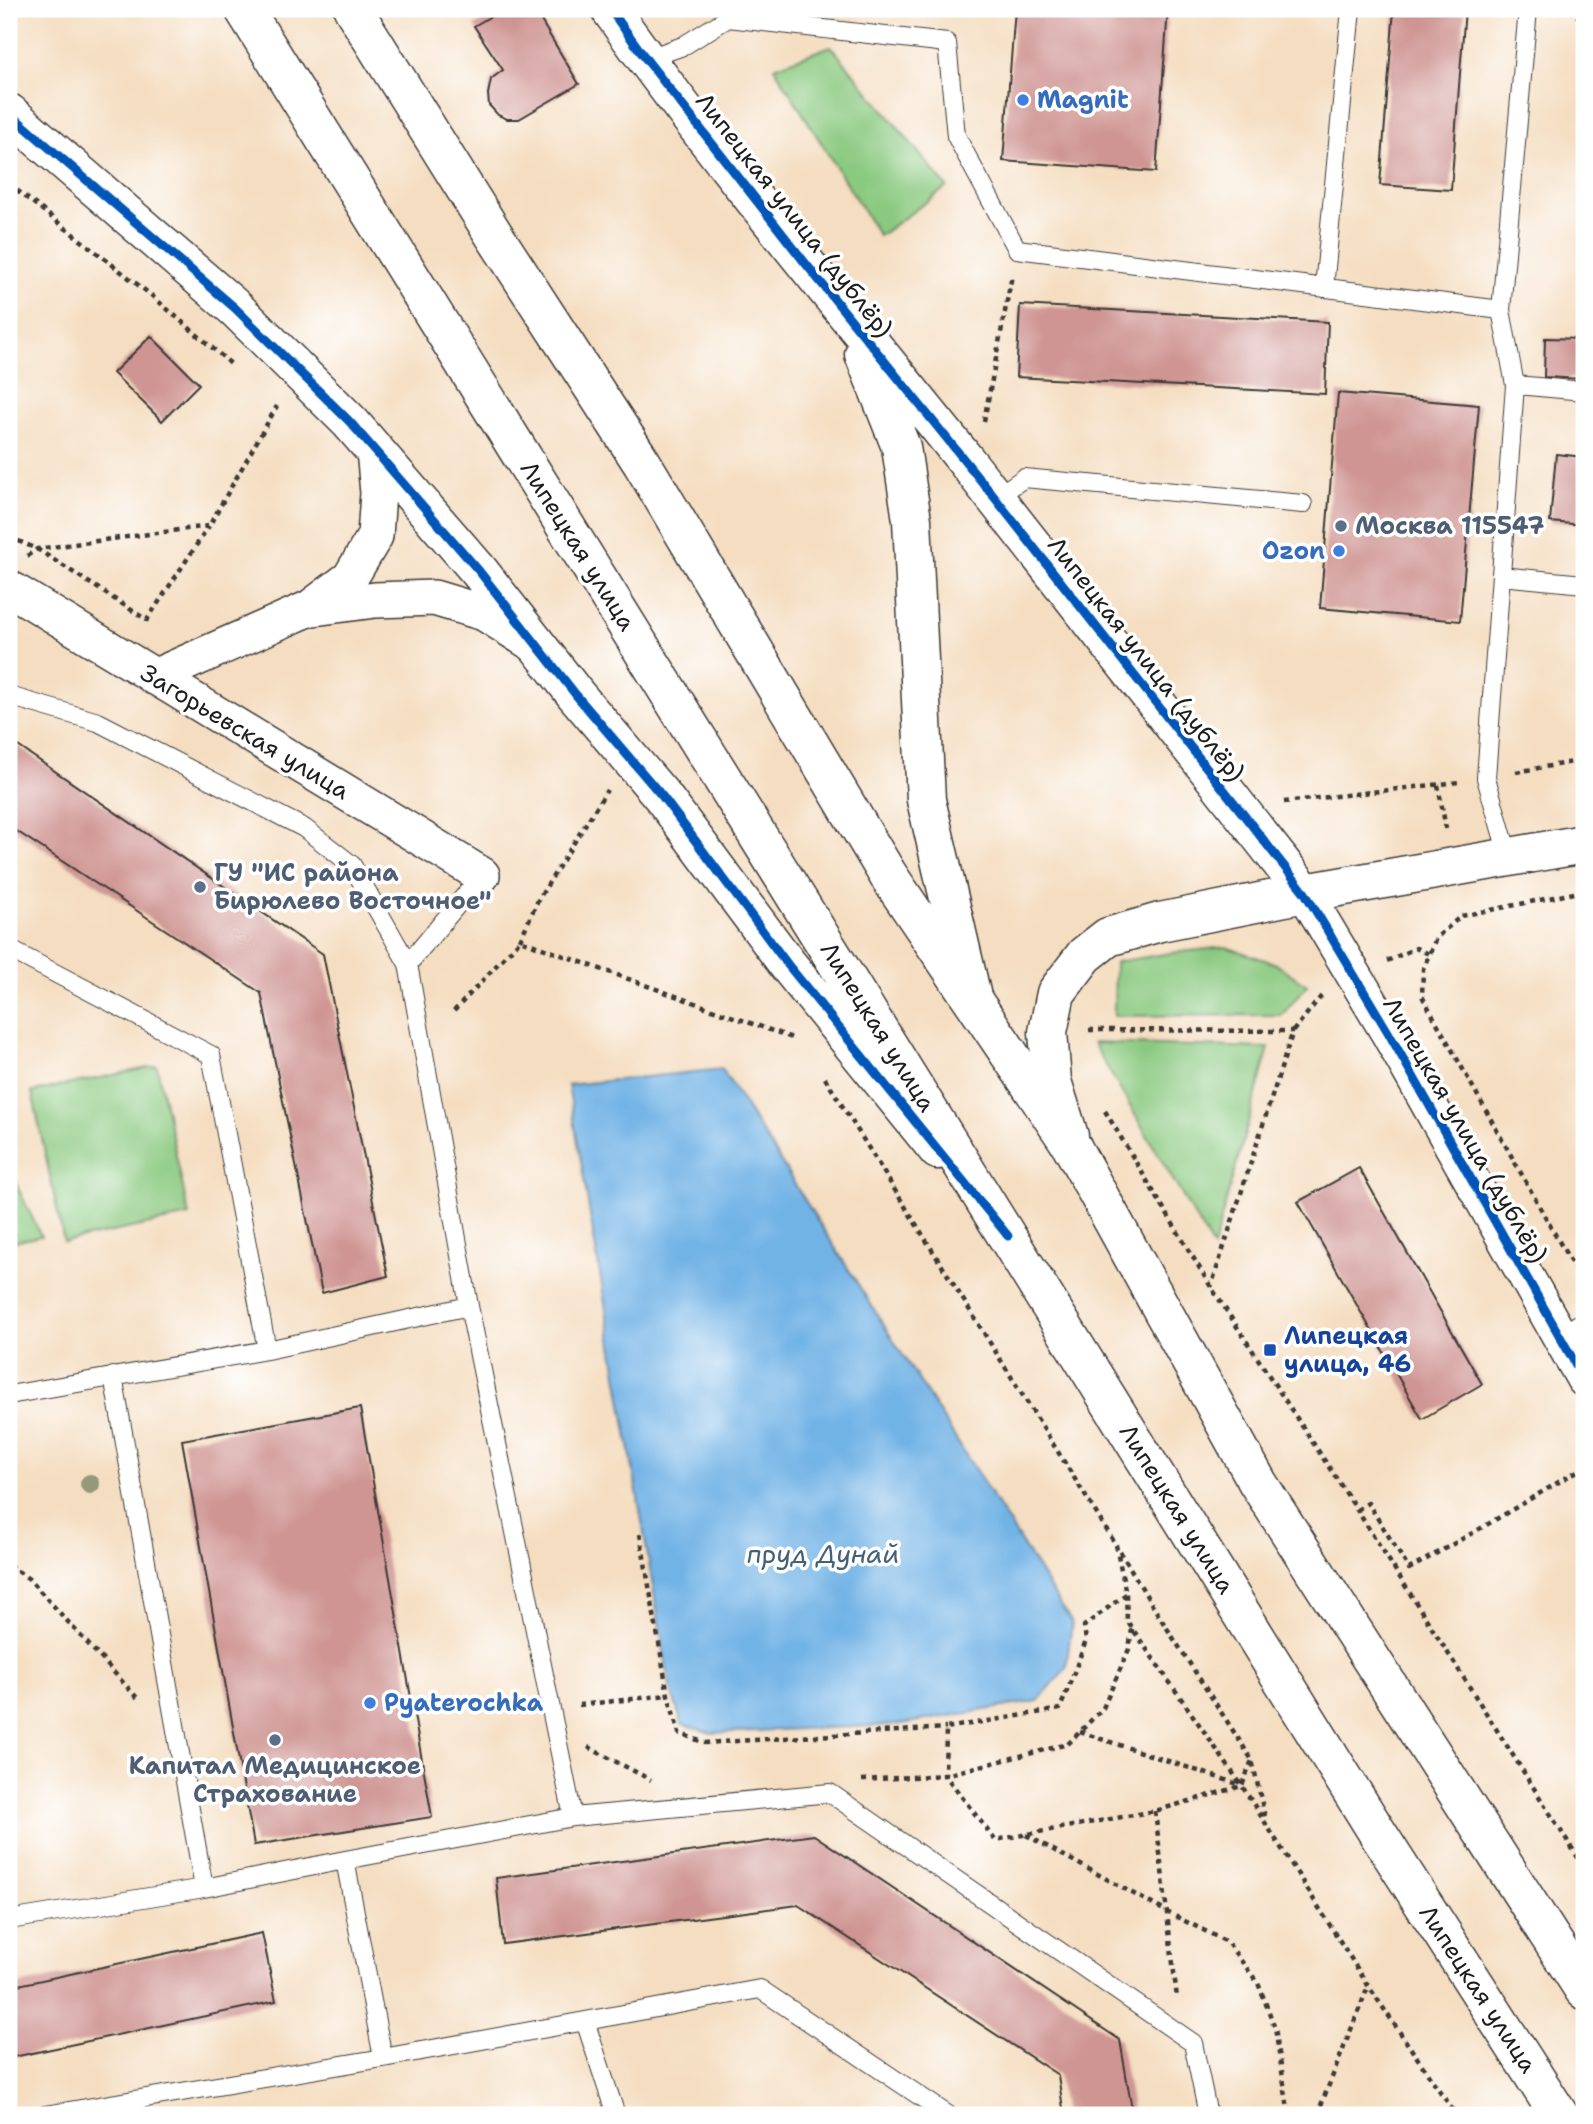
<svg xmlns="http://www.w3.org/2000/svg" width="1593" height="2124" font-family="'Shantell Sans',sans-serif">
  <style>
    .green { fill: #8ac980; stroke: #53724e; stroke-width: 2 }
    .water { fill: #72b3e6; stroke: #476881; stroke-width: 2 }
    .building { fill: #cf9593 }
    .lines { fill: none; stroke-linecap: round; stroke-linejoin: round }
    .lane-casing { stroke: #3c3935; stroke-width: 20 }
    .street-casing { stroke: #3c3935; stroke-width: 38 }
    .secondary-casing { stroke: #3c3935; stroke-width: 41 }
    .primary-casing { stroke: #3c3935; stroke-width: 41 }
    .path { stroke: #3c3935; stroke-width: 4.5; stroke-dasharray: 5 5; stroke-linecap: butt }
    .lane { stroke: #fff; stroke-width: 18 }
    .street { stroke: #fff; stroke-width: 35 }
    .secondary { stroke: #fff; stroke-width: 38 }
    .primary { stroke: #fff; stroke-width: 38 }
    .cycleway-casing { stroke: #fff; stroke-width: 13 }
    .cycleway { stroke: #0057b8; stroke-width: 9 }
    .tree { fill: #95997c }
    .shop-dot { fill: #3f7fe0; stroke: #fff; stroke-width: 2.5 }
    .service-dot { fill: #5c6f8a; stroke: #fff; stroke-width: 2.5 }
    .transit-dot { fill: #1a4fb4; stroke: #fff; stroke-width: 2.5 }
    .labels { text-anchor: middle; stroke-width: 7; stroke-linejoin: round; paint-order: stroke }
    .shop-label { font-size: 24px; font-weight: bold; fill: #366cbe; stroke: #fff; text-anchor: start }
    .street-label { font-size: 24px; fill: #1c1c1c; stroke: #fff }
    .service-label { font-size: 24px; font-weight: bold; fill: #4e5e75; stroke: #fff; text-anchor: start }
    .transit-label { font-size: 24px; font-weight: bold; fill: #164399; stroke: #fff; text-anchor: start }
    .water-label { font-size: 26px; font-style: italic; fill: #436077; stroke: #fff }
  </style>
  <rect width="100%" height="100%" fill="#fff"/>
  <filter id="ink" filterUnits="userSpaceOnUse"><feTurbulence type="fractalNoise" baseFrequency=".0143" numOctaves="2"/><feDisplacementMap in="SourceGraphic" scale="14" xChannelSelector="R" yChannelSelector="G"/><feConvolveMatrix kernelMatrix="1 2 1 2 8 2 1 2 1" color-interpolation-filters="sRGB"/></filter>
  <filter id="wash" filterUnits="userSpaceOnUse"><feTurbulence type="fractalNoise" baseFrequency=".00686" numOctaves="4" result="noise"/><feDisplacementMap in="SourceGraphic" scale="28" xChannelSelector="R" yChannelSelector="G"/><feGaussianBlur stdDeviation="1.57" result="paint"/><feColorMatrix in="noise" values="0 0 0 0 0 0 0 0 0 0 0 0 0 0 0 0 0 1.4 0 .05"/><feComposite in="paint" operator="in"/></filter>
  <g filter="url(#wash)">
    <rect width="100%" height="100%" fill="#f4ddc0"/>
    <path class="green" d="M831 46 947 187 879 236 774 67Z
      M1226 947 1274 963 1307 985 1282 1015 1114 1016 1115 962 1171 953Z
      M1093 1043 1269 1048 1213 1248Z
      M157 1066 189 1216 64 1242 32 1092Z
      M9 1169 41 1236 9 1243Z"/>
    <path class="water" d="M722 1069 1072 1623 1066 1668 1038 1701 896 1725 711 1733 682 1724 670 1687 568 1085Z"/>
    <g id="blocks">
      <path class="building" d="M503 9H534L579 84 519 119H507L498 115 489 105 488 94 491 79 503 70 474 26Z
        M1015 9H1168L1156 172 1003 161Z
        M1394 9H1465L1451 190 1380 185Z
        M1020 305 1328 322 1325 394 1016 377Z
        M151 336 199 384 162 421 113 373Z
        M1545 338 1584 339V379L1544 377Z
        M1338 393 1479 405 1460 621 1320 608Z
        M1556 454 1584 457V525L1550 522Z
        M18 746 323 954 388 1276 322 1293 261 993 9 826V748Z
        M1359 1168 1482 1384 1422 1419 1298 1202Z
        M360 1408 432 1817 254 1845 182 1440Z
        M814 1835 1120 2040 1133 2115H1064L1058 2075 798 1905 503 1944 496 1878Z
        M262 1933 276 2001 9 2058V1987Z"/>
    </g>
  </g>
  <g filter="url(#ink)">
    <use href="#blocks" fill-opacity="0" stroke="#3c3935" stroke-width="2"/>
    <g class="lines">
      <defs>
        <path id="lane" d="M646 59 683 46 728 18 947 43 956 136 1017 249 1501 310
          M1324 288 1351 9
          M1515 385 1501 310 1528 9
          M995 498 1024 478 1303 504
          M1501 576 1584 584
          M9 696 98 722 304 828 352 865 408 964
          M1509 858 1486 778 1515 385 1584 391
          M482 875 408 964 469 1306 573 1817 830 1793 1193 2043 1208 2115
          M9 949 211 1055 267 1350 469 1306
          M1560 1335 1584 1321
          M113 1376 204 1888
          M9 1395 267 1350
          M9 1920 204 1888 345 1860
          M585 2021 616 2115
          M383 2058 760 1989 948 2115
          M45 2115 383 2058 345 1860 573 1817"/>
        <path id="street" d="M9 588 482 875
          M314 608 375 600 434 598 484 613 530 642
          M154 677 310 608 350 578 375 536 378 493 374 450
          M1305 893 1388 1032 1584 1379"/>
        <path id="secondary" d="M610 9C722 167 849 315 970 466 1083 608 1194 751 1305 893
          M9 113 235 308 350 422 479 571 576 695 662 796 788 965 938 1150
          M864 354 901 447 912 520 926 800 972 997
          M1069 1136 1052 1081 1048 1032 1056 993 1085 955 1108 937 1160 922 1305 893 1584 844"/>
        <path id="primary" d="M244 9 1377 1832 1559 2115
          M353 9 494 235 642 463 888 875 1071 1145 1258 1483 1584 1990"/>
      </defs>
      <use href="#lane" class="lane-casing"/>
      <use href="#street" class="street-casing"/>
      <use href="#secondary" class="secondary-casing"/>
      <use href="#primary" class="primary-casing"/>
      <path class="path" d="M1569 9 1584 22
        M9 184 151 295 231 364
        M984 421 1012 275
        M9 537 37 549 147 620 209 526
        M27 556 37 549 209 526 277 406
        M1516 772 1584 760
        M1438 785 1446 829
        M1284 802 1459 782
        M1584 891 1461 916 1436 938 1423 969 1422 996 1584 1286
        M520 940 538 900 607 790
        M1387 961 1416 948 1429 954
        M454 1011 520 940 795 1039
        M1089 1030 1293 1031 1211 1287
        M1293 1031 1323 994
        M825 1078 1116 1545 1126 1594 1127 1621 1242 1786 1369 1987 1456 2115
        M1105 1111 1211 1287 1357 1510 1584 1867
        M1357 1510 1368 1503 1409 1569 1483 1527 1584 1467
        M640 1534 668 1695 679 1733 705 1743 946 1728
        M1120 1551 1152 1605 1252 1760 1266 1821
        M9 1565 29 1579 140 1701
        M1126 1594 1084 1626 1086 1641 1060 1709 946 1728 945 1775 995 1840 1155 1811 1242 1786 1252 1760
        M579 1705 668 1695
        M1080 1732 1241 1785
        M588 1747 651 1780
        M862 1780 945 1775 1068 1744 1103 1708 1129 1649 1132 1629
        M1155 1811 1177 1998
        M1026 1835 1167 1912 1227 1942 1258 1983 1275 2028 1289 2115
        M1317 2115 1368 1987"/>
      <use href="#lane" class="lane"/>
      <use href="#street" class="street"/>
      <use href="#secondary" class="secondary"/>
      <use href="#primary" class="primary"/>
      <defs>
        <path id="cycleway" d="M610 9 646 59 806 264 995 498 1305 893 1388 1032 1584 1379
          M9 113 235 308 350 422 479 571 576 695 662 796 788 965 1008 1236"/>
      </defs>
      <use href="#cycleway" class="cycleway-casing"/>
      <use href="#cycleway" class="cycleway"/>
    </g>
    <circle class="tree" cx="90" cy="1484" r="10"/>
  </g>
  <g class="shop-dot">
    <circle cx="1023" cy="100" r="7"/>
    <circle cx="1339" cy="551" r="7"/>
    <circle cx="370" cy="1703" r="7"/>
  </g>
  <g class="service-dot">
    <circle cx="1341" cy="526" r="7"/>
    <circle cx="200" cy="887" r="7"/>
    <circle cx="275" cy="1740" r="7"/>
  </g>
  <rect class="transit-dot" x="1263" y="1343" width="14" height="14" rx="3.5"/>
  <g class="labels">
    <g class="shop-label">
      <text x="1037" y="108">Magnit</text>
      <text x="1325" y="559" text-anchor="end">Ozon</text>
      <text x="384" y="1711">Pyaterochka</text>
    </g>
    <g class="street-label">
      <text transform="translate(794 215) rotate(52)" y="8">Липецкая улица (дублёр)</text>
      <text transform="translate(578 546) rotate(58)" y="8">Липецкая улица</text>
      <text transform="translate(1146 659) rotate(52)" y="8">Липецкая улица (дублёр)</text>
      <text transform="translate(245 732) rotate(31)" y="8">Загорьевская улица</text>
      <text transform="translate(878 1027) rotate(58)" y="8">Липецкая улица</text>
      <text transform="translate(1465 1130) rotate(60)" y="8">Липецкая улица (дублёр)</text>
      <text transform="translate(1177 1509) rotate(58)" y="8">Липецкая улица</text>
      <text transform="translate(1478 1989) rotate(57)" y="8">Липецкая улица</text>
    </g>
    <g class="service-label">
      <text x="1355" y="534">Москва 115547</text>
      <text x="214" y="881">ГУ "ИС района<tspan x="214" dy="28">Бирюлево Восточное"</tspan></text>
      <text x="275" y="1774" text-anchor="middle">Капитал Медицинское<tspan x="275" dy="28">Страхование</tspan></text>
    </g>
    <g class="transit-label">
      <text x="1284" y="1344">Липецкая<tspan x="1284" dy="28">улица, 46</tspan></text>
    </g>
    <g class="water-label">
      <text x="823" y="1563">пруд Дунай</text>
    </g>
  </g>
  <rect width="1593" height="2124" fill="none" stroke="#fff" stroke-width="35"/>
</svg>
